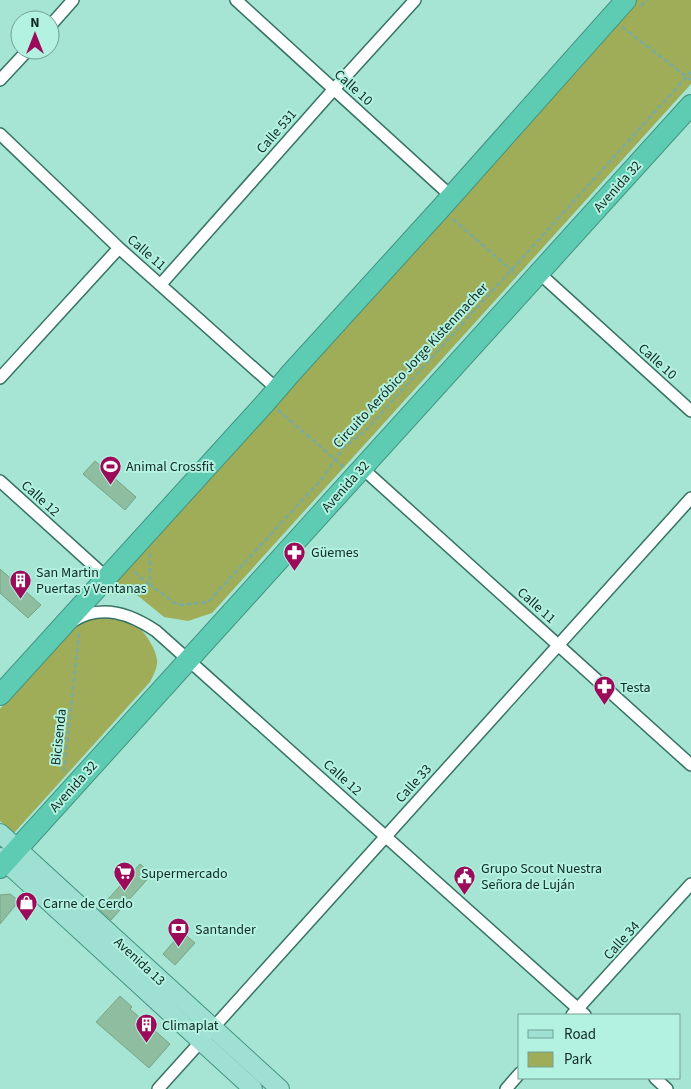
<svg xmlns="http://www.w3.org/2000/svg" width="691" height="1089" font-family="'Source Sans 3',sans-serif">
  <style>
    .green { fill: #a0ad58 }
    .building { fill: #8ebd9f; stroke: #76a587 }
    .lines { fill: none; stroke-linecap: round; stroke-linejoin: round }
    .street-casing { stroke: #377365; stroke-width: 14 }
    .primary-casing { stroke: #429381; stroke-width: 20 }
    .highway-casing { stroke: #429381; stroke-width: 22 }
    .path { stroke: #79ac9e; stroke-width: 2.5; stroke-dasharray: 5 2.5; stroke-linecap: butt }
    .street { stroke: #fff; stroke-width: 11 }
    .primary { stroke: #9ee0d1; stroke-width: 18 }
    .highway { stroke: #5dccb3; stroke-width: 20 }
    .labels { text-anchor: middle; stroke-width: 4; stroke-linejoin: round; paint-order: stroke }
    .street-label { font-size: 14px; fill: #112a24; stroke: #b3f1e0 }
    .poi-label { font-size: 14px; fill: #112a24; stroke: #b3f1e0; text-anchor: start }
  </style>
  <rect width="100%" height="100%" fill="#a6e4d3"/>
  <path class="green" d="M636 0H691V84L212 613 188 621 164 617 137 595H101Z
    M108 616C114 617 122 617 128 619 140 624 156 647 157 660 158 667 153 676 150 682L14 833 0 821V709L80 618Z"/>
  <path class="building" d="M95 461 136 497 125 510 83 474Z
    M0 569 41 605 28 618 0 593Z
    M140 864 152 874 111 920 99 909Z
    M10 894 19 901 0 924V895Z
    M182 932 195 943 175 965 163 954Z
    M120 996 132 1007 130 1009 170 1044 149 1068 96 1022Z"/>
  <g class="lines">
    <defs>
      <path id="street" d="M236 0 451 196
        M50 26 73 0
        M0 80 28 50
        M0 134 119 248 277 389
        M539 273 691 411
        M161 284 334 89 415 0
        M0 378 119 248
        M362 468 691 765
        M0 481 106 577
        M73 621C102 603 131 614 156 631L585 1015
        M572 1015 691 884
        M655 1078 667 1089
        M158 1089 691 498
        M506 1089 520 1073"/>
      <path id="primary" d="M0 833 280 1089
        M0 857 253 1089"/>
      <path id="highway" d="M0 695 267 401 291 373 441 208 626 0
        M0 868 691 105"/>
    </defs>
    <use href="#street" class="street-casing"/>
    <use href="#primary" class="primary-casing"/>
    <use href="#highway" class="highway-casing"/>
    <path class="path" d="M641 6 647 0
      M622 27 691 80
      M453 219 517 275
      M278 410 344 467
      M150 553V585L178 605 208 602 321 480 343 448 367 429 691 72
      M134 572 150 585
      M64 772 79 634 81 632"/>
    <use href="#street" class="street"/>
    <use href="#primary" class="primary"/>
    <use href="#highway" class="highway"/>
  </g>
  <defs>
    <symbol id="stadium-pin" viewBox="-11 -11 22 30"><path d="M0 17L-7.5 6A9.5 9.5 0 1 1 7.5 6Z" fill="#9c0b5a" stroke="#b3f1e0"/><path d="M0-5a6.5 5 0 1 0 0 10a6.5 5 0 1 0 0-10ZM-3.5-1.8h7v3.6h-7Z" fill="#fff"/></symbol>
    <symbol id="pharmacy-pin" viewBox="-11 -11 22 30"><path d="M0 17L-7.5 6A9.5 9.5 0 1 1 7.5 6Z" fill="#9c0b5a" stroke="#b3f1e0"/><path d="M-2-6h4v4h4v4h-4v4h-4v-4h-4v-4h4Z" fill="#fff"/></symbol>
    <symbol id="building-pin" viewBox="-11 -11 22 30"><path d="M0 17L-7.5 6A9.5 9.5 0 1 1 7.5 6Z" fill="#9c0b5a" stroke="#b3f1e0"/><path d="M-4-6H4V6H1V3H-1V6H-4ZM-2.5-4.3h1.7v1.8h-1.7ZM.8-4.3h1.7v1.8H.8ZM-2.5-1h1.7V.8h-1.7ZM.8-1h1.7V.8H.8Z" fill="#fff"/></symbol>
    <symbol id="supermarket-pin" viewBox="-11 -11 22 30"><path d="M0 17L-7.5 6A9.5 9.5 0 1 1 7.5 6Z" fill="#9c0b5a" stroke="#b3f1e0"/><path d="M-6-5.5h2.5l.6 2H6L4.5 2H-2.5L-4.4-4H-6ZM-1.5 3.2a1.3 1.3 0 1 0 .1 0ZM3 3.2a1.3 1.3 0 1 0 .1 0Z" fill="#fff"/></symbol>
    <symbol id="civic-pin" viewBox="-11 -11 22 30"><path d="M0 17L-7.5 6A9.5 9.5 0 1 1 7.5 6Z" fill="#9c0b5a" stroke="#b3f1e0"/><path d="M-.6-6.5H3V-4.5H.6V-3L4-1V1h2V6H-6V1h2V-1L-.6-3ZM-1.2 2.5V6h2.4V2.5Z" fill="#fff"/></symbol>
    <symbol id="shop-pin" viewBox="-11 -11 22 30"><path d="M0 17L-7.5 6A9.5 9.5 0 1 1 7.5 6Z" fill="#9c0b5a" stroke="#b3f1e0"/><path d="M-5-2.5h2.3a2.7 3.5 0 0 1 5.4 0H5L5.5 6h-11ZM-1.5-2.5h3a1.5 2.3 0 0 0-3 0Z" fill="#fff"/></symbol>
    <symbol id="bank-pin" viewBox="-11 -11 22 30"><path d="M0 17L-7.5 6A9.5 9.5 0 1 1 7.5 6Z" fill="#9c0b5a" stroke="#b3f1e0"/><path d="M-6-4H6V4H-6ZM0-2.3a2.3 2.3 0 1 0 0 4.6a2.3 2.3 0 1 0 0-4.6Z" fill="#fff"/></symbol>
  </defs>
  <g fill-rule="evenodd">
    <use href="#stadium-pin" x="98" y="454" width="25" height="34"/>
    <use href="#pharmacy-pin" x="282" y="540" width="25" height="34"/>
    <use href="#building-pin" x="8" y="568" width="25" height="34"/>
    <use href="#pharmacy-pin" x="592" y="674" width="25" height="34"/>
    <use href="#supermarket-pin" x="112" y="860" width="25" height="34"/>
    <use href="#civic-pin" x="452" y="864" width="25" height="34"/>
    <use href="#shop-pin" x="14" y="890" width="25" height="34"/>
    <use href="#bank-pin" x="166" y="916" width="25" height="34"/>
    <use href="#building-pin" x="134" y="1012" width="25" height="34"/>
  </g>
  <g class="labels">
    <g class="street-label">
      <text transform="translate(354 87) rotate(42)" y="5">Calle 10</text>
      <text transform="translate(276 131) rotate(-49)" y="5">Calle 531</text>
      <text transform="translate(617 186) rotate(-48)" y="5">Avenida 32</text>
      <text transform="translate(147 252) rotate(41)" y="5">Calle 11</text>
      <text transform="translate(658 361) rotate(42)" y="5">Calle 10</text>
      <text transform="translate(410 365) rotate(-47)" y="5">Circuito Aeróbico Jorge Kistenmacher</text>
      <text transform="translate(345 486) rotate(-48)" y="5">Avenida 32</text>
      <text transform="translate(41 498) rotate(42)" y="5">Calle 12</text>
      <text transform="translate(537 605) rotate(42)" y="5">Calle 11</text>
      <text transform="translate(58 737) rotate(-84)" y="5">Bicisenda</text>
      <text transform="translate(343 777) rotate(42)" y="5">Calle 12</text>
      <text transform="translate(413 783) rotate(-48)" y="5">Calle 33</text>
      <text transform="translate(73 786) rotate(-48)" y="5">Avenida 32</text>
      <text transform="translate(621 940) rotate(-48)" y="5">Calle 34</text>
      <text transform="translate(140 961) rotate(43)" y="5">Avenida 13</text>
    </g>
    <g class="poi-label">
      <text x="126" y="471">Animal Crossfit</text>
      <text x="311" y="557">Güemes</text>
      <text x="36" y="577">San Martin<tspan x="36" dy="16">Puertas y Ventanas</tspan></text>
      <text x="620" y="692">Testa</text>
      <text x="481" y="873">Grupo Scout Nuestra<tspan x="481" dy="16">Señora de Luján</tspan></text>
      <text x="141" y="878">Supermercado</text>
      <text x="43" y="908">Carne de Cerdo</text>
      <text x="195" y="934">Santander</text>
      <text x="162" y="1030">Climaplat</text>
    </g>
  </g>
  <rect x="518" y="1014" width="162" height="65" fill="#b3f1e0" stroke="#72a195"/>
  <rect x="528" y="1030" width="25" height="8" fill="#9ee0d1" stroke="#72a195"/>
  <text x="564" y="1039" font-size="15" fill="#112a24">Road</text>
  <rect x="528" y="1052" width="25" height="15" fill="#a0ad58" stroke="#72a195"/>
  <text x="564" y="1064" font-size="15" fill="#112a24">Park</text>
  <g transform="translate(35 35)"><circle r="24" fill="#b3f1e0" stroke="#72a195"/>
  <path d="M0-4L9 19L0 12L-9 19Z" fill="#9c0b5a"/>
  <text y="-8" font-size="14" font-weight="bold" text-anchor="middle" fill="#112a24">N</text>
  </g>
</svg>
